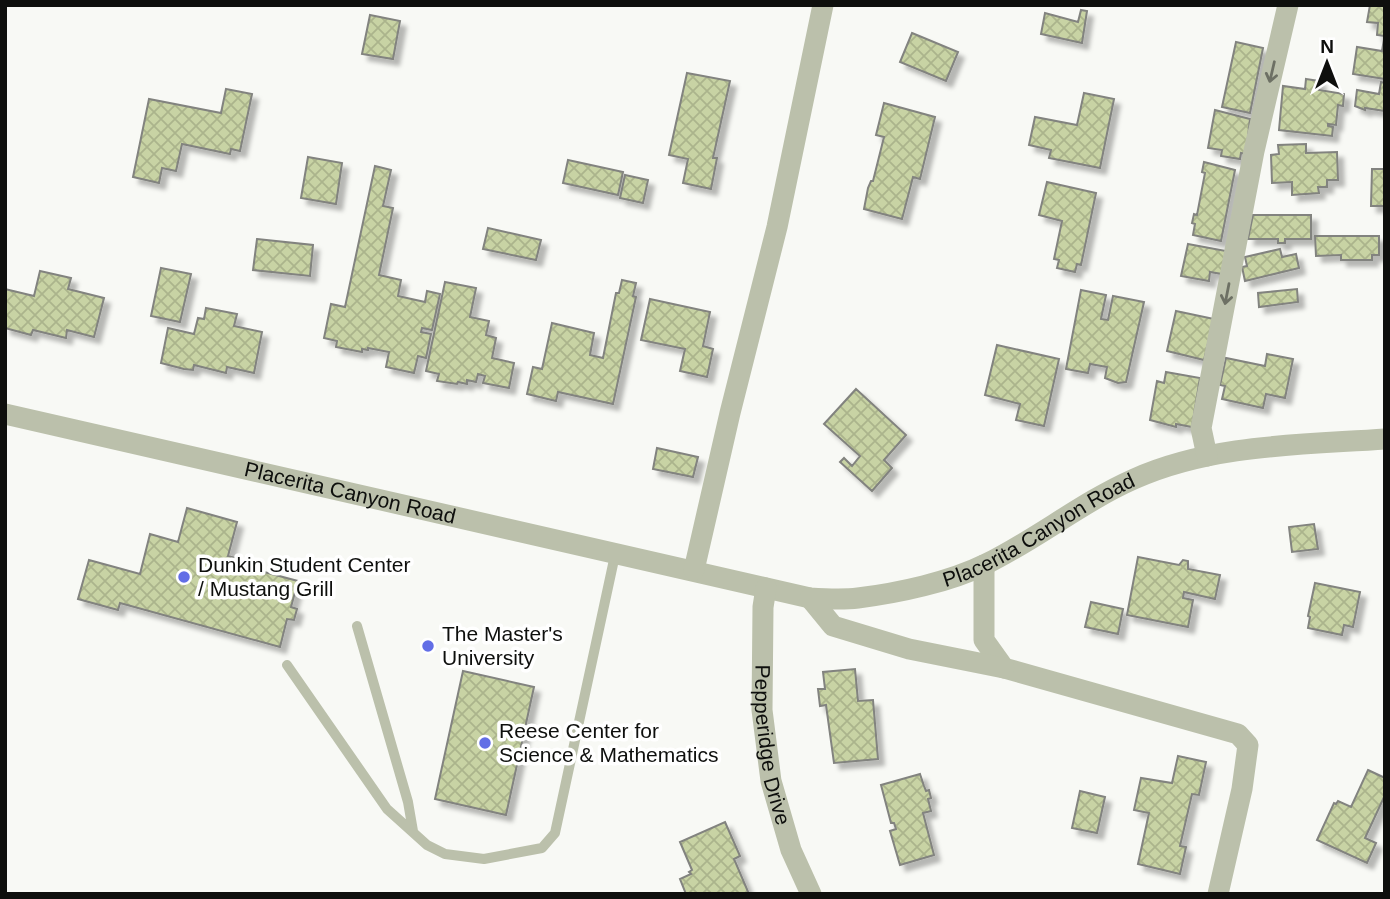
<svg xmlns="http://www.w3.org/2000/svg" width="1390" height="899" font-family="Helvetica,sans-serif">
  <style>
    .building { fill: url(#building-cross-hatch); stroke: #82837f; stroke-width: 2; filter: url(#shadow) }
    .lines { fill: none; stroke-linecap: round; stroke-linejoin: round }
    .lane { stroke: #bbc0ab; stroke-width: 10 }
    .street { stroke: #bbc0ab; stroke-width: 21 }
    .oneway { stroke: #6d7064 }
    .poi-dot { fill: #626ee6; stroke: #fff; stroke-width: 2.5 }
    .labels { text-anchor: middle; stroke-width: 7; stroke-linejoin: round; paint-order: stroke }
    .street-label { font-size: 21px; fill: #0e0f0d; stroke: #fff }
    .poi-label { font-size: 21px; fill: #0e0f0d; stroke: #fff; text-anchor: start }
  </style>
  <defs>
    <pattern id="building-cross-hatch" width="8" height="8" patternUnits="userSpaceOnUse" patternTransform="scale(1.75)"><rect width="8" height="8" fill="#c8d3a4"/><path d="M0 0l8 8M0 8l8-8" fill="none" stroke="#abb48c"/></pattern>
    <filter id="shadow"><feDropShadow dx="6" dy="6" stdDeviation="2" flood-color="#0004"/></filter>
  </defs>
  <rect width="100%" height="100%" fill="#f8f9f5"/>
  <path class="building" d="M1370 5H1385V36L1377 35 1378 23 1367 22Z
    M1081 10 1087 11 1082 43 1041 34 1045 13 1078 22Z
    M370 15 400 21 393 59 362 54Z
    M912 33 958 52 946 81 900 62Z
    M1384 39 1385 79 1353 74 1357 47 1382 51Z
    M1236 42 1263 48 1250 113 1222 107Z
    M687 73 730 81 713 158H717L711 189 683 183 688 159 669 155Z
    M1306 79 1320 81 1319 90 1344 94 1343 106 1338 105 1336 125 1328 124V126L1333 127 1332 136 1279 130 1283 86 1305 89Z
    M1381 82 1385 83V111L1365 108V110L1355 106 1357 90 1379 94Z
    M226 89 252 94 240 151 231 149 230 154 182 144 176 171 162 168 159 183 133 177 149 99 221 113Z
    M1084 93 1114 99 1100 168 1049 158 1051 150 1029 145 1035 117 1077 125Z
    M884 103 935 117 920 179 913 177 902 219 864 209 868 188 871 181H873L884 137 876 135Z
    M1215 110 1250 119 1246 154 1241 153 1240 159 1221 156 1222 150 1208 148Z
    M1306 144V153L1337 152 1338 180H1327V187H1318L1319 193 1292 195V182L1272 183 1271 155 1279 154 1278 145Z
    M308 157 342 163 336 204 301 198Z
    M568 160 623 172 618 195 563 183Z
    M1204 162 1235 170 1221 241 1193 235 1195 224 1192 223 1194 214 1197 215 1205 173 1202 172Z
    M375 166 391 170 383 206 393 208 379 275 401 280 398 296 425 302 427 291 440 294 432 330 422 328 421 332 431 334 426 358 418 356 414 373 386 367 389 352 368 348V350L362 349V352L336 347 337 341 324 338 331 304 345 307Z
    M1372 169H1385V206H1371Z
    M625 175 648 180 643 203 620 198Z
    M1047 182 1096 193 1081 265 1077 264 1075 272 1057 268 1059 260 1054 259 1062 221 1039 215Z
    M1253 215H1311V239H1285V243H1278V239H1248Z
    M488 228 541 240 536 260 483 249Z
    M1315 236H1379V255H1372V260H1341V255L1316 256Z
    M257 239 313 245 310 276 253 270Z
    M1188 244 1226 251 1222 274 1210 272 1209 281 1181 276Z
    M1280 249 1282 257 1296 254 1299 268 1245 281 1242 267 1247 266 1245 257Z
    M161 268 191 274 180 322 151 316Z
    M40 271 71 278 68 289 104 298 94 337 67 330 66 338 33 330 31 335 5 328V289L34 296Z
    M622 280 636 283 633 296 636 297 613 404 558 392 556 401 527 394 533 367 542 369 552 323 594 333 590 355 603 358 616 293H619Z
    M445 282 476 288 470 317 489 321 486 335 496 338 492 358 514 363 509 388 483 383 485 376 478 374 476 382 467 380V384L458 382 457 384 437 381 439 374 426 371Z
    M1297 289 1298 302 1259 307 1258 293Z
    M1081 290 1106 295 1101 319 1108 320 1113 296 1144 302 1126 382 1118 383 1105 378 1107 367 1090 364 1088 373 1066 369Z
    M650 299 710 312 703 346 713 349 707 377 680 371 685 349 641 340Z
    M206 308 237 314 234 326 262 332 254 373 227 367 226 373 194 365 193 370 184 369 161 363 168 328 194 334 198 318 204 319Z
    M1176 311 1214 319 1204 360 1167 351Z
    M997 345 1059 359 1044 426 1016 420 1020 404 985 395Z
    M1267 354 1293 359 1285 398 1266 394 1263 408 1222 399 1225 386 1220 385 1226 358 1265 366Z
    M1166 372 1200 378 1192 427 1176 424V427L1150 420 1157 381 1164 383Z
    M856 389 906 435 884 460 892 468 872 491 840 462 844 458 852 466 860 456 824 424Z
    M657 448 698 457 693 477 653 469Z
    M187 508 237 522 228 556 250 562 249 568 298 581 291 607 297 609 294 620 287 619 280 647 120 603 118 610 78 599 89 560 140 574 150 534 178 542Z
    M1314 524 1318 549 1292 552 1289 527Z
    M1138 557 1179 565 1183 560 1188 561V569L1220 575 1215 599 1184 592 1183 598 1193 600 1188 627 1127 615Z
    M1315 583 1360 592 1353 627 1344 625 1342 635 1308 628 1310 617 1308 616Z
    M1091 602 1123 609 1118 634 1085 627Z
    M855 669 858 701 873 700 878 759 834 763 826 705 820 706 818 689H825L823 672Z
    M463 671 534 687 506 815 435 799Z
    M1178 756 1206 762 1199 795 1192 794 1180 846 1186 847 1180 874 1138 864 1149 813 1134 810 1141 778 1172 783Z
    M1368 770 1385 778V795L1365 838 1376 843 1367 863 1317 840 1334 803 1336 804 1338 801 1351 807Z
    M920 774 924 786 926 791 929 790 931 798 928 799 931 811 923 813 934 855 900 865 890 831 896 829 894 823H891L881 785Z
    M1080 791 1105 797 1097 833 1072 828Z
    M725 822 740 856 734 859 749 894H686L680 879 691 874 689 872 692 870 680 842Z"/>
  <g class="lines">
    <path class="lane" d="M357 626 408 802 413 831
      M287 665 387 809 427 845 445 854 484 859 542 848 555 833 615 555"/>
    <g class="street">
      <path id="s1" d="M5 414 810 598C826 599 842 600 858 598 898 593 950 582 986 564 1037 539 1082 502 1134 479 1212 444 1301 445 1385 439"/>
      <path d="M1207 456 1201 428 1254 151 1288 5"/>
      <path d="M984 565V640L1004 668 1238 734 1248 745 1242 789 1218 894"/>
      <path d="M694 570 730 413 777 227 823 5"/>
      <path id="s2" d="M766 588 763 607 762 710 771 781 791 850 811 894"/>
      <path d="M810 598 833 626 909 649 1004 668"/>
    </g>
  </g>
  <defs><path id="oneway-shaft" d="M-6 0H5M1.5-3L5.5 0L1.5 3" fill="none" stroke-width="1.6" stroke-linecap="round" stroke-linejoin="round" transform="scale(1.75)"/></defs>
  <g class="oneway">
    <use href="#oneway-shaft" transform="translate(1272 72) rotate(103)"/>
    <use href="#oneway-shaft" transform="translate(1227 294) rotate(101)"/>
  </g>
  <g class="poi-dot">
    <circle cx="184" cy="577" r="7"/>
    <circle cx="428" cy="646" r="7"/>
    <circle cx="485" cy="743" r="7"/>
  </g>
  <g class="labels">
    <g class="street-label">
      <text dy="7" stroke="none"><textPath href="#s1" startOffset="354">Placerita Canyon Road</textPath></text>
      <text dy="7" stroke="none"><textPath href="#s1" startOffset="1069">Placerita Canyon Road</textPath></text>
      <text dy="7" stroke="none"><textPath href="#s2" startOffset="158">Pepperidge Drive</textPath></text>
    </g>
    <g class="poi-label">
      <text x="198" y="572">Dunkin Student Center<tspan x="198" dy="24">/ Mustang Grill</tspan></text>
      <text x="442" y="641">The Master's<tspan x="442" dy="24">University</tspan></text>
      <text x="499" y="738">Reese Center for<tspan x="499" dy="24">Science &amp; Mathematics</tspan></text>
    </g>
  </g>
  <rect width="1390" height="899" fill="none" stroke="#0e0f0d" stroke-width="14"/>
  <g transform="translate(1327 63)" stroke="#ffffff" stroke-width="5" paint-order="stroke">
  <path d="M0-5L12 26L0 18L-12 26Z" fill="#0e0f0d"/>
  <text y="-10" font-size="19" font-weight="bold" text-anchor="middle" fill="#0e0f0d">N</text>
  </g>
</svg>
